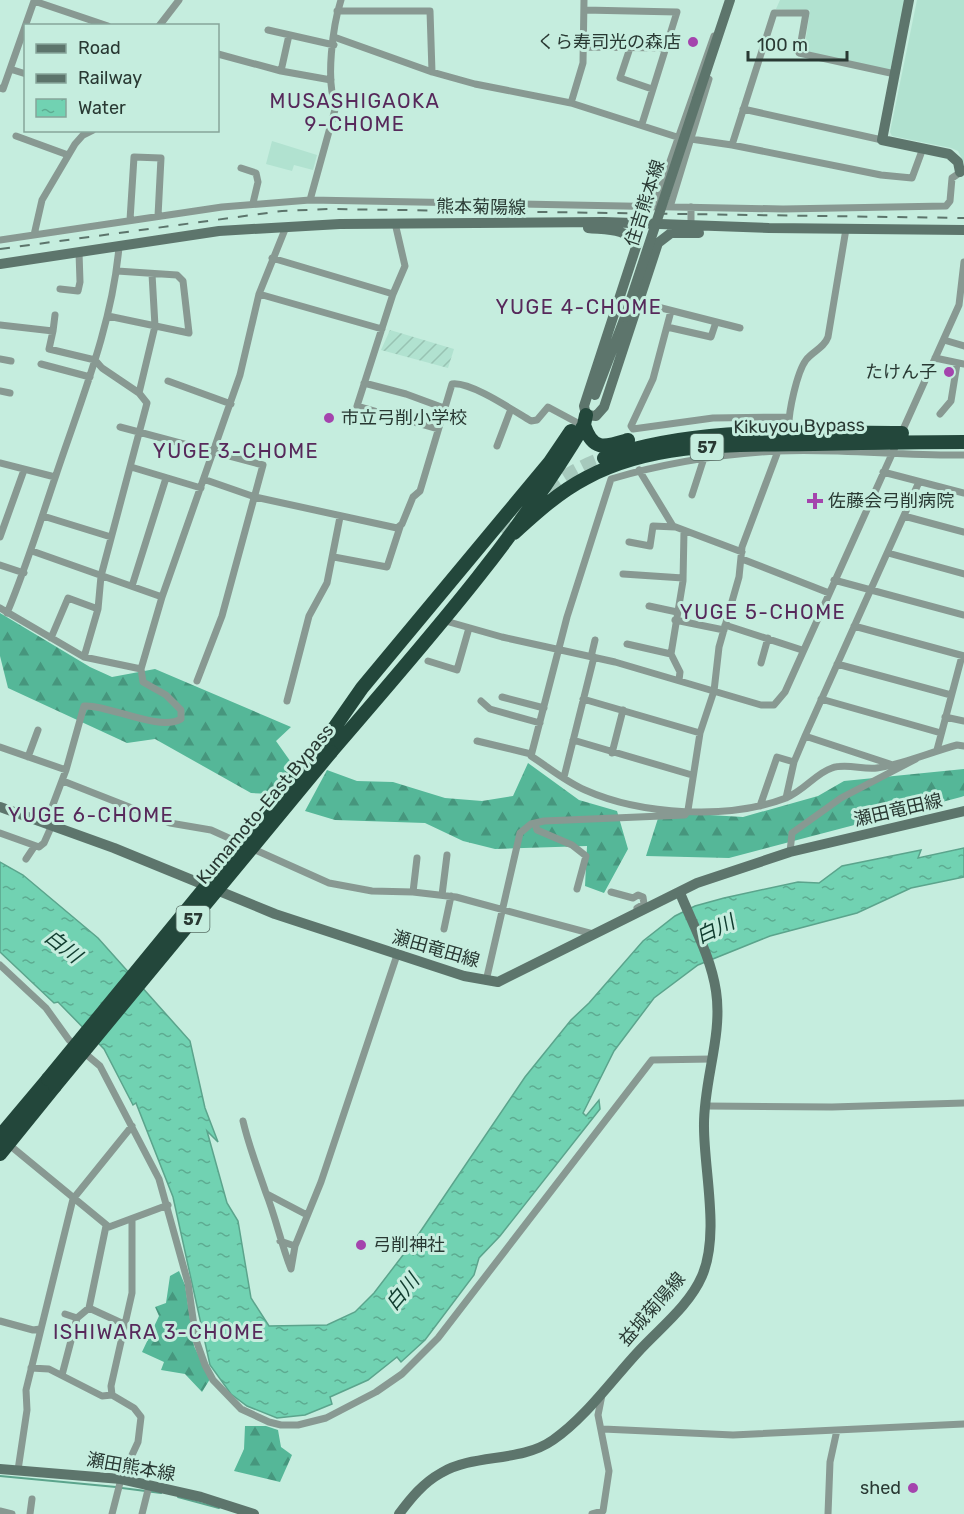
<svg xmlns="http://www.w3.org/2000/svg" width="964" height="1514" font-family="Rubik,'Noto Sans JP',sans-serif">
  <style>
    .built { fill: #b1e2d0 }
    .industrial { fill: url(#industrial-furrows) }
    .forest { fill: url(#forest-firs) }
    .water { fill: url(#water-ripples); stroke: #5ba48c; stroke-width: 1.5 }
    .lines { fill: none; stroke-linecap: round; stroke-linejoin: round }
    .stream { stroke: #5ba48c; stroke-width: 2 }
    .highway-tunnel { stroke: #a6c9bc; stroke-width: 14; stroke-dasharray: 14 7; stroke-linecap: butt }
    .street { stroke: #889992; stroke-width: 7 }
    .secondary { stroke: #5d756c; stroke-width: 10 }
    .highway { stroke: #23473b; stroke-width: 14 }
    .rail { stroke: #5c746b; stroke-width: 2; stroke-dasharray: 10 10; stroke-linecap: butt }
    .secondary-bridge { stroke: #5d756c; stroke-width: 10 }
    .highway-bridge { stroke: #23473b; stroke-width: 14 }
    .poi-dot { fill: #a444ad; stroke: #c5edde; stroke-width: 2 }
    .labels { text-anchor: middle; stroke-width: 6; stroke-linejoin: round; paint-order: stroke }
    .shield { fill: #c5edde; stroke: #586f66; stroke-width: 1.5 }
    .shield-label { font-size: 16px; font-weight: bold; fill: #293933 }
    .poi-label { font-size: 18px; fill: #293933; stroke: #c5edde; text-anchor: end }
    .street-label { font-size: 18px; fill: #293933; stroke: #c5edde }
    .neighbourhood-label { font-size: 20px; letter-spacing: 1.5px; fill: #57295b; stroke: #c5edde }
    .water-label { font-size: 20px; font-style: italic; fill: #103c2f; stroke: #c5edde }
  </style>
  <defs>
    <pattern id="industrial-furrows" width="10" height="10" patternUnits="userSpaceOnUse" patternTransform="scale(1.5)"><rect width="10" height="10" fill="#b1e2d0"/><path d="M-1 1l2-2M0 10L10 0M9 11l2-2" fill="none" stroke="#98c3b3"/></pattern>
    <pattern id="forest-firs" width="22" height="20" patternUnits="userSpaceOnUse" patternTransform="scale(1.5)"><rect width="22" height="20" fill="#55b798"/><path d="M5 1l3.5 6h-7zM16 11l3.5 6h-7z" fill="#46967d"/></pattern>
    <pattern id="water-ripples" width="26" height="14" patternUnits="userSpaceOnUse" patternTransform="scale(1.5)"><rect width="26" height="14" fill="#71d2b2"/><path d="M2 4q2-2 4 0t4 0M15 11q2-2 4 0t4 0" fill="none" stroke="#5dab91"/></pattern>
  </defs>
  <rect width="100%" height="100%" fill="#c5edde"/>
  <path class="built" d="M780 0H906L890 71 804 51 810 10 776 9Z
    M917 0H964V163L958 151 951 148 892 136 890 132Z
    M272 141 317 155 313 170 294 165 292 171 266 164Z"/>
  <path class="industrial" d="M390 330 454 349 448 368 381 350Z"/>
  <path class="forest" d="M0 613 90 667 112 677 155 669 291 727 276 741 293 765 273 794 251 793 155 739 127 743 8 688 0 656Z
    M528 763 579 800 617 811 628 849 604 893 585 886 587 846 495 849 463 841 425 823 335 820 305 811 327 770 357 781 393 782 445 798 482 801 513 796Z
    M964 769V796L961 797 729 858 646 856 660 812 743 817 818 796 844 781Z
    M179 1271 185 1285 194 1346 210 1379 202 1392 185 1374 161 1370 164 1362 142 1352 159 1316 155 1307 166 1303 170 1276Z
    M245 1426H266L278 1430 281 1447 292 1455 280 1482 234 1471 244 1449Z"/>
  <path class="water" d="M964 848V877L911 888 857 913 770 936 698 965 654 998 614 1051 583 1113 586 1116 599 1100 600 1109 500 1236 479 1258 474 1275 425 1340 401 1362 397 1357 368 1380 330 1397 332 1404 305 1415 277 1418 247 1406 231 1394 210 1365 173 1197 136 1103 133 1105 104 1049 58 1002 54 1003 0 952V862L23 875 98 938 190 1041 205 1108 218 1142 207 1131 227 1203 238 1221 251 1298 269 1326 327 1325 355 1312 374 1293 416 1238 525 1077 571 1020 589 1003 643 941 675 916 695 906 724 898 798 882 819 883 842 866 921 850 918 858Z"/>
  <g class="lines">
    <path class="stream" d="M0 1476 116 1487
      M122 1488 161 1493
      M178 1497 219 1508"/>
    <path class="highway-tunnel" d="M501 532C530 501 563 472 604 458"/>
    <path class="street" d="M584 10 677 12 642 124
      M337 11H430L432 72
      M159 26 179 0
      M268 30 334 45
      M334 37 432 72 475 84 571 103 677 137 732 145 881 175 912 178 923 148
      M583 47 667 48
      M630 48 620 78 652 89
      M218 54 281 71 331 80
      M10 69 26 74
      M281 71 289 35
      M0 88 3 89 34 1 108 26
      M571 103 583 63 584 0
      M743 109 882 140
      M16 136 68 155
      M732 145 774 13H806L799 53 895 74
      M241 168 256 173 258 182 253 203
      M310 200 336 106C325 82 333 25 341 0
      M654 207 714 36
      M670 207 709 79
      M130 220 134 157 161 158 158 216
      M395 223 405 266 393 294 357 406 438 429
      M691 225V207
      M34 235 42 200 75 144 83 135 93 130
      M0 240 222 207 310 200 783 209 946 206 950 201 952 178 961 172
      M272 258 393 294
      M60 289 78 291 80 282 79 252
      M259 294 382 329
      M638 302 740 328
      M671 311 653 379 631 426 633 429 713 418 788 417
      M108 316 189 333 183 281 177 275 117 271
      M0 325 53 331 49 349 95 360 102 368 139 393 147 403 101 576 98 609 84 657
      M667 327 711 337 716 322
      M53 331 55 315
      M944 340 964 346
      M935 358 964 364
      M0 359 11 361
      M41 364 90 377
      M168 381 231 404
      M364 383 406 394 444 408
      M0 391 10 393
      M139 393 155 326 152 274
      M940 414 951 401 957 364
      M120 427 263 465 222 616 197 681
      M789 428C788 413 797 372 806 360 813 351 824 348 828 337L846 229
      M497 446 511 409
      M964 455C902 456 839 448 777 451 721 454 665 463 611 479L567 617 531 756C548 767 566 782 585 790 641 815 729 820 786 798 805 790 816 773 832 768 846 763 863 770 877 768 904 764 931 752 957 745L964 746
      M0 463 55 477
      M131 467 201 488
      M639 470 673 526 742 552
      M883 472 964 493
      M206 480 255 497 397 528 402 524 413 497 420 491 452 384C470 381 514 411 531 421L537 420 548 407 576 422
      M692 495 704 458
      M43 516 111 537
      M904 516 964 532
      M0 537 24 470
      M629 542 650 546 653 526 675 527
      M32 551 162 597
      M888 553 964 574
      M334 557 387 567 400 527
      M742 559 829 593
      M0 565 24 573
      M623 574 683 578
      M834 580 964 615
      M132 586 166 478
      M649 606 677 612
      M0 608 84 657 141 669 162 597 240 375 259 294 286 227
      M7 613C26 568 40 522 56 475 81 400 112 326 119 247
      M442 620 502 637 615 662 761 705H774L785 692 959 305 964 262
      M675 620 724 630
      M725 625 802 650
      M854 626 964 656
      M51 638 68 598 98 609
      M627 644 671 654
      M591 657 595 640
      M428 661 457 670 469 628
      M761 663 768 638
      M837 664 951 695
      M679 680 680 672 671 654 683 581 684 531
      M502 697 544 708
      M583 699 700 733
      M821 699 941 733
      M287 701 309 616 327 583 340 517
      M481 701 490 709 540 723
      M945 717 964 721
      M805 736 890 764
      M573 740 692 775
      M477 741 531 754
      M0 747 66 770
      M937 750 962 656
      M612 753 623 710
      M28 757 38 730
      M564 777 594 657
      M63 781 170 823 211 830 329 883 372 891 413 892 456 897 593 934
      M786 798 794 762 805 736 919 482
      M760 806 777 757 794 762
      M46 823 66 770 84 706C107 704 159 732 181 719V710L166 695 143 682 141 669
      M535 823 537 830 572 845 586 856 577 889
      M0 833 39 847 44 843 52 825
      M790 852 792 833 841 798 916 759
      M26 859 34 847
      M413 892 417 858
      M611 892 633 898 638 895 643 897 644 904 637 908
      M442 895 447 855
      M444 929 451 896
      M0 965 46 1008 69 1040 100 1066 159 1179 188 1283 196 1340 205 1365 213 1380 241 1409 269 1422 281 1425H298L326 1418 376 1392 402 1374 438 1338 652 1060 711 1059
      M486 981 520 833 531 824 544 821 685 815 688 810 700 733 714 691 719 647 739 577 742 547 778 451
      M706 1106 832 1107 964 1103
      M243 1121C249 1147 258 1169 266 1193 276 1218 281 1244 291 1269L295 1246 280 1241
      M7 1143 109 1227 168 1205
      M267 1194 307 1215
      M106 1226 89 1308 126 1325
      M295 1246 321 1182 397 955
      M65 1314 77 1318 89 1308
      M0 1321 33 1330 40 1329
      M31 1368 49 1369 102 1396 112 1395 134 1408 141 1417 138 1442 121 1479 112 1514
      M62 1375 77 1318
      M112 1395 111 1386 132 1293V1219
      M603 1429 733 1435 964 1424
      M18 1470 27 1410 26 1390 73 1199 132 1126
      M0 1511 12 1514
      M30 1514 32 1499
      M142 1514 149 1486
      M592 1514 603 1511 609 1471 598 1415 602 1395
      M828 1514 830 1462 837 1430"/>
    <path class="secondary" d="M909 0 882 140 949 154 958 162 960 172
      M697 99 730 0
      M0 264 219 231 340 224 604 222 769 228 964 230
      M595 395 625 317
      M586 415 596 416 604 407 658 243 671 233H699
      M586 415 584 406 637 244C627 228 605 230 588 228
      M0 807 114 848 275 914 464 976 498 982 697 883 790 852 964 811
      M0 1469 121 1479 201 1497 254 1514
      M399 1514C411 1498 423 1483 441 1473 475 1453 520 1463 553 1440 585 1418 612 1380 638 1352 660 1328 689 1306 702 1276 720 1234 704 1171 704 1127 703 1082 723 1036 716 991 711 957 693 925 680 893"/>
    <path class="highway" d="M584 425C593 452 605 447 628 440
      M604 458C700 425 802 433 902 433
      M514 533C536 513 559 492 586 478 654 441 739 445 814 444 864 443 914 442 964 442
      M323 744 362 688 550 462 571 431
      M331 752C421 647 514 543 584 425L586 415
      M0 1136 48 1079
      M0 1154 55 1086"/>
    <path class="rail" d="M0 249 282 211 330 209 964 218"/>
    <path class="secondary-bridge" d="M625 317 697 99"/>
    <path class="highway-bridge" d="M48 1079 323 744
      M55 1086 331 752"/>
  </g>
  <g class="poi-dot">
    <circle cx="693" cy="42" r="6"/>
    <circle cx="949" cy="372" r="6"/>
    <circle cx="329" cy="418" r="6"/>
    <path d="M812 492h6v6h6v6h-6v6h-6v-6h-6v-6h6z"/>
    <circle cx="361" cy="1245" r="6"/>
    <circle cx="913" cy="1488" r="6"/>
  </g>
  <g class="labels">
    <g class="shield">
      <rect x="690.5" y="434" width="33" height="26" rx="4.5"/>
      <rect x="176.5" y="906" width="33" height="26" rx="4.5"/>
    </g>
    <g class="shield-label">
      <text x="707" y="453">57</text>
      <text x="193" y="925">57</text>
    </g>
    <g class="poi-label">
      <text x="681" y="48">くら寿司光の森店</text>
      <text x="937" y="378">たけん子</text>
      <text x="341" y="424" text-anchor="start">市立弓削小学校</text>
      <text x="828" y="507" text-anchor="start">佐藤会弓削病院</text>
      <text x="373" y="1251" text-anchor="start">弓削神社</text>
      <text x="901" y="1494">shed</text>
    </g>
    <g class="street-label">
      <text transform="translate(645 203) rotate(-72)" y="6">住吉熊本線</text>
      <text transform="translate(481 207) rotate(1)" y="6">熊本菊陽線</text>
      <text transform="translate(799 426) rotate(-1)" y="6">Kikuyou Bypass</text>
      <text transform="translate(265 804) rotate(-50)" y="6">Kumamoto-East Bypass</text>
      <text transform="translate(898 810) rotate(-13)" y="6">瀬田竜田線</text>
      <text transform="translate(436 949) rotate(16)" y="6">瀬田竜田線</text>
      <text transform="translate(652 1309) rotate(-49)" y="6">益城菊陽線</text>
      <text transform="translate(131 1467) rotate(10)" y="6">瀬田熊本線</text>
    </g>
    <g class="neighbourhood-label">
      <text x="355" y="108">MUSASHIGAOKA<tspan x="355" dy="23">9-CHOME</tspan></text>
      <text x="579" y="314">YUGE 4-CHOME</text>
      <text x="236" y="458">YUGE 3-CHOME</text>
      <text x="763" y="619">YUGE 5-CHOME</text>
      <text x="91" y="822">YUGE 6-CHOME</text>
      <text x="159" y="1339">ISHIWARA 3-CHOME</text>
    </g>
    <g class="water-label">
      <text transform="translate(715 929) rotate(-25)" y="7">白川</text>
      <text transform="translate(63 946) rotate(38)" y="7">白川</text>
      <text transform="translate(402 1292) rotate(-50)" y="7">白川</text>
    </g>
  </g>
  <rect x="24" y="24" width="195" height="108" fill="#c5edde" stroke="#87a59a" stroke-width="1.5"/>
  <rect x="36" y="44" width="30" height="9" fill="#5d756c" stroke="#87a59a" stroke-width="1.5"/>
  <text x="78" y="54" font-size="18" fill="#293933">Road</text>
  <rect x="36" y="74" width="30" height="9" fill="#5c746b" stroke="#87a59a" stroke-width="1.5"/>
  <text x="78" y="84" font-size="18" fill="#293933">Railway</text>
  <rect x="36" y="99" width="30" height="18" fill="url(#water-ripples)" stroke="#87a59a" stroke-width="1.5"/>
  <text x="78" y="114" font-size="18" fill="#293933">Water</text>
  <path d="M748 51v9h99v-9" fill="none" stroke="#293933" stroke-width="3"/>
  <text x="757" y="51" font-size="18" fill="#293933" stroke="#c5edde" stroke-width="4.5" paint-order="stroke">100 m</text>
</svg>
